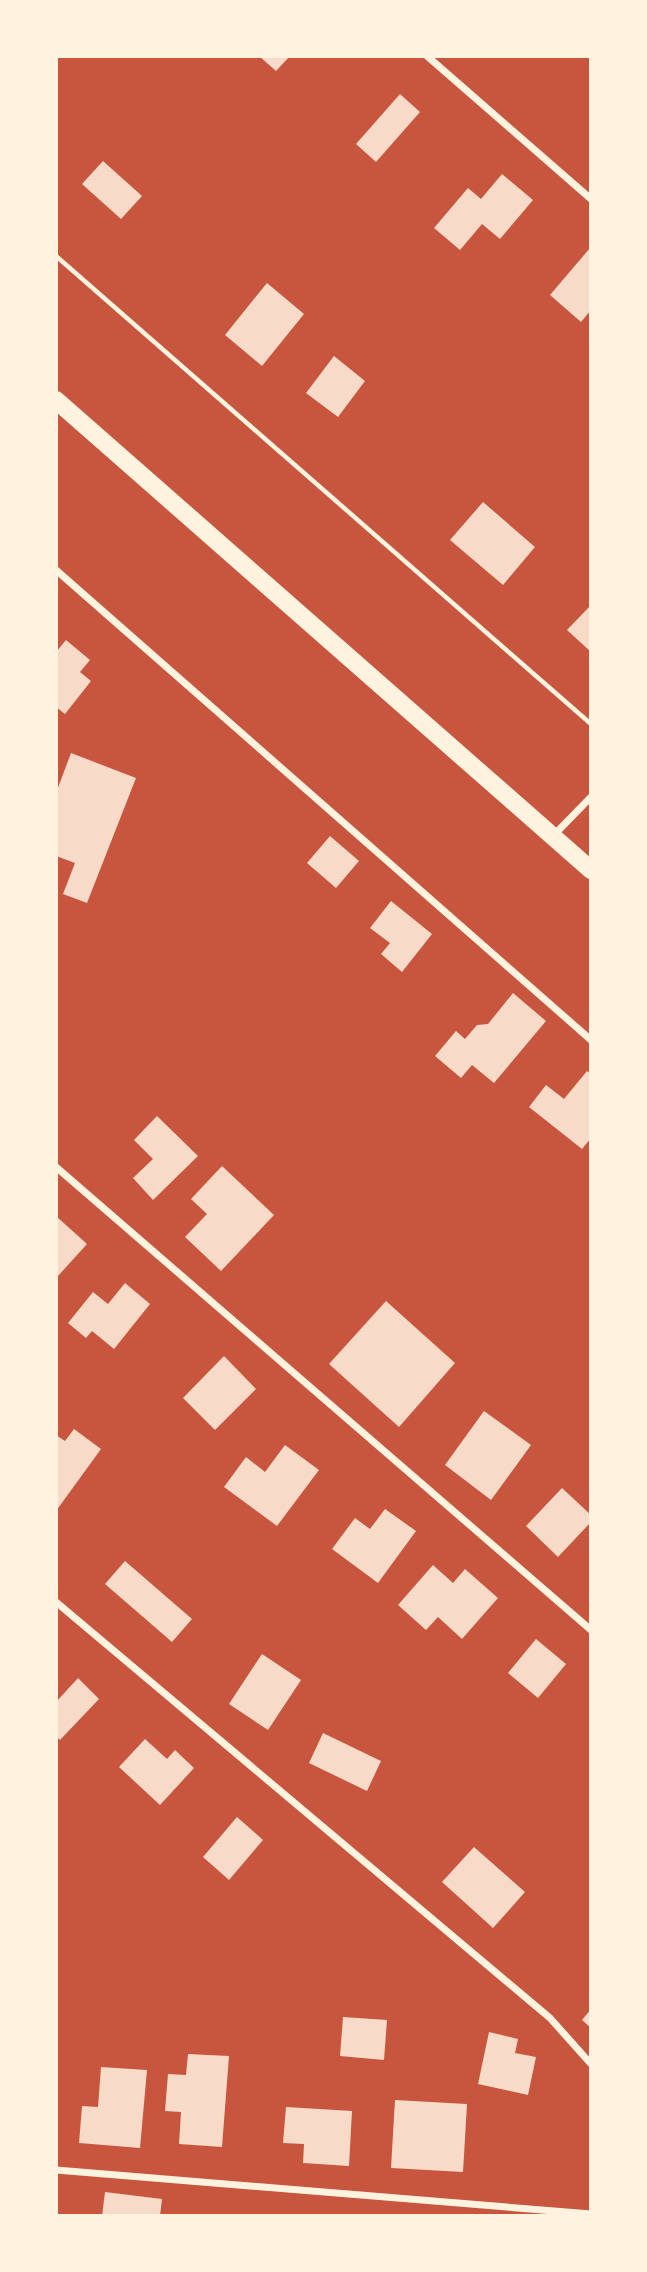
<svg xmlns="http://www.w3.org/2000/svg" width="647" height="2272" font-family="'Fira Sans Condensed',sans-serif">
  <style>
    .building { fill: #f7dbc8 }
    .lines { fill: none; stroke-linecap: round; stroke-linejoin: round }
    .path { stroke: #fff3e0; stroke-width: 4.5 }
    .minor { stroke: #fff3e0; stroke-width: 7 }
    .primary { stroke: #fff3e0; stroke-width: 18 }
  </style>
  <rect width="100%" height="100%" fill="#c8553d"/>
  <path class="building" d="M259 56H290L276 71Z
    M400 94 420 112 376 162 356 144Z
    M103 161 142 196 121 219 82 184Z
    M502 174 533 200 500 239 482 224 460 250 434 228 468 188 481 199Z
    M590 248 591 310 581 322 550 295Z
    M267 283 304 314 262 366 225 335Z
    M334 356 365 381 338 417 306 393Z
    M483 502 535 547 503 585 450 540Z
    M591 605V652L567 630Z
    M66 640 90 660 80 672 91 681 65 714 56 707V652Z
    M71 753 136 778 87 903 63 894 75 863 56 856V793Z
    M330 836 359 861 336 888 307 863Z
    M391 901 432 934 402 972 381 954 390 943 370 928Z
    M513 993 546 1021 494 1083 472 1065 461 1078 435 1056 456 1031 465 1039 477 1025 488 1024Z
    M587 1071 591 1074V1138L582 1149 529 1107 546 1085 564 1099Z
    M157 1116 198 1156 153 1200 133 1178 153 1159 134 1140Z
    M222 1166 274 1215 221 1271 185 1237 207 1214 191 1199Z
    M56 1216 87 1244 58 1276 56 1275Z
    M125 1283 150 1304 114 1349 92 1331 86 1338 68 1323 93 1292 108 1304Z
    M386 1301 455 1363 399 1427 329 1364Z
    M224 1356 256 1389 215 1430 183 1398Z
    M484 1411 531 1445 491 1500 445 1465Z
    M74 1429 101 1449 56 1511V1435L65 1441Z
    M285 1445 319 1470 277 1526 224 1487 246 1457 265 1472Z
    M562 1488 591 1515V1522L558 1557 526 1526Z
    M385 1509 416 1531 378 1583 332 1549 355 1518 370 1529Z
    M125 1561 192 1619 172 1642 105 1584Z
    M433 1565 453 1583 465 1569 498 1598 462 1639 438 1617 426 1630 398 1605Z
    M536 1639 566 1664 538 1698 508 1673Z
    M262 1654 301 1680 268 1730 229 1704Z
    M78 1678 99 1699 60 1740 56 1736V1702Z
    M323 1733 381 1761 367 1791 309 1763Z
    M145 1739 167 1759 175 1750 194 1768 160 1805 119 1767Z
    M237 1817 263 1840 229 1880 203 1857Z
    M474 1847 525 1892 493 1928 442 1882Z
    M591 2009V2028L582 2020Z
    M343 2017 387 2020 384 2060 340 2056Z
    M489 2032 518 2039 515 2053 536 2057 528 2095 478 2084Z
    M188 2054 229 2056 222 2147 179 2144 181 2112 165 2111 168 2074 186 2075Z
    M101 2067 147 2070 140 2148 79 2143 82 2106 98 2107Z
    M395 2100 467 2104 463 2172 391 2168Z
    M286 2107 352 2111 349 2166 303 2163 304 2144 283 2143Z
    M105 2192 162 2199 160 2216H102Z"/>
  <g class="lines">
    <path class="path" d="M56 256 591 724"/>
    <path class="minor" d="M427 56 591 199
      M56 570 591 1040
      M553 836 591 797
      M56 1167 591 1630
      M56 1602 550 2018 591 2064
      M56 2170 591 2214"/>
    <path class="primary" d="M56 400 591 870"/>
  </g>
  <rect width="647" height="2272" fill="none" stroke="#fff3e0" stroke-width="116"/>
</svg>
